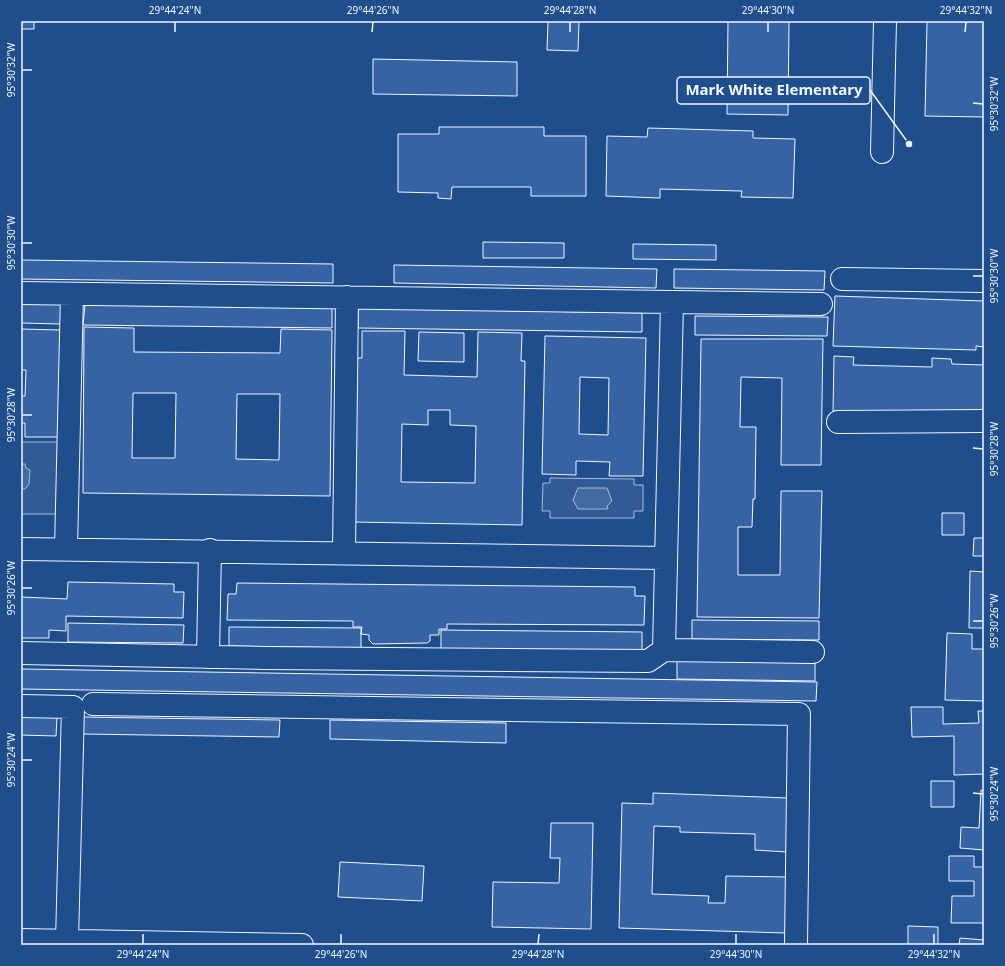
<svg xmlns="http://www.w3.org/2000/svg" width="1005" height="966" font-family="'Noto Sans',sans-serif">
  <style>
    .built { fill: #305b95; stroke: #a8bbd7 }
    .water { fill: #446ba0; stroke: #a8bbd7 }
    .building { fill: #3563a3; stroke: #f2f6ff; fill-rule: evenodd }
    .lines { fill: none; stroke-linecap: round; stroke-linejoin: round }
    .minor-casing { stroke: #f2f6ff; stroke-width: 24 }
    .minor { stroke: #1f4e8c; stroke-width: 22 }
    .ticks { fill: none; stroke: #f2f6ff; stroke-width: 1.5 }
    .leader { fill: none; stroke: #f2f6ff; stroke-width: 1.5 }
    .callout-dot { fill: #f2f6ff; stroke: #1f4e8c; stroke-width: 1.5 }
    .callout { fill: #1f4e8c; stroke: #f2f6ff; stroke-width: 1.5 }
    .callout-label { font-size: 15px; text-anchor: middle; font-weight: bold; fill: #f2f6ff }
    .neatline { fill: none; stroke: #f2f6ff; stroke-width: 1.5 }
    .ticks-label { font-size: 10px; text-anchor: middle; fill: #f2f6ff }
  </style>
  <rect width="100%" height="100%" fill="#1f4e8c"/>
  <path class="built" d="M21 442H58L56 514H21Z
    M550 478 634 479V485H643V511H634V518H550V511H542L543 483H550Z"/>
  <path class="water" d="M21 464H25L26 468 30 470 29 484 25 489H21Z
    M578 488H607L612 501 607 506 608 509H578L573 500Z"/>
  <path class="building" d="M21 21H34V29H21Z
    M548 21H579L578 51 547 50Z
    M728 21H789L788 115 727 114Z
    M927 21H984V117L925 116Z
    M373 59 517 62V96L373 94Z
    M439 127H544V136H586V196H531V187H452L451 199 438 198V193L398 192V134H439Z
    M648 128 753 131V138L795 139 793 198 741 197 742 191 660 189V198L606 196 607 136 647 137Z
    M483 242 564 243V258H483Z
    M633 244 716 245V260L633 259Z
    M21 260 333 264V283L21 279Z
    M394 265 657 269 656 288 394 283Z
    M674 269 825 271 824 290 674 288Z
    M835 296 984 301V347L976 346V350L833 346Z
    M21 304H61V324L21 323Z
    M85 305 332 308V328L83 325Z
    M358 308 642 313V332L358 328Z
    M695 316 828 317 827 336 695 335Z
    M84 327 134 328V352L280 353 281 329 332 330 330 496 83 493ZM133 393H176L175 458H132ZM237 394H280L279 460 236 459Z
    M21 329 60 330 59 437H25V423H21V396H25L26 370H21Z
    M362 331H405L404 375 477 377 478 332 522 333 521 361H525L522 525 353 522 355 358H362ZM428 410H450V425L476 426 475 483 401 482 402 424 428 425Z
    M419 332 464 333V362L418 361Z
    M545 336 646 338 643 476H609L610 462 576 461V475L542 474ZM580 377 609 378 608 435 579 434Z
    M701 339H823L821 465H781L782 378 741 377 740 427H756L755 499H753L752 527H738V575H780L781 491H822L819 618 697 617Z
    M834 356 854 357 853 365 932 367V358L951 359 952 364 984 365V415L833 411Z
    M942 513H964V535H942Z
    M974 538H984V556H973Z
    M970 571 984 572V628H969Z
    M68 582 174 584V592H184L183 618 66 616V631L49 630V638H21V597L67 599Z
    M237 583 635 587V596H645L644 625 447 624V629H439V635H430V641L427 643 373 644 369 640V635L361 634 362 627H353V621L227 620 228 594H236Z
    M692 620 819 621V640L692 639Z
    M68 623 184 625 183 643 68 642Z
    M229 627 361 628V648L229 646Z
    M441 630 642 632V651L441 649Z
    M947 633 972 634V649H984V701L945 700Z
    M677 660 815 663V681L677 679Z
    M21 669 817 682 816 701 21 689Z
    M911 707H943V724L979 723 978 711H984V774L954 775V736L912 737Z
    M21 716 57 717 56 736 21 735Z
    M82 717 280 720 279 737 82 734Z
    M330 720 506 723V743L330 739Z
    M931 781H954V807H931Z
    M981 790 984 791V850L960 848 961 827 979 828Z
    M653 793 788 798 787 852 755 850V834L680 832V827L654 826 652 894 709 896 708 903H725L726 876 787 877 786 933 619 928 622 803 653 804Z
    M551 823H593L591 929 492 927 493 882 559 883 560 858H550Z
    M949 856H974V867H984V923H951L952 896H974V881H949Z
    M340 862 424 866 422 901 338 897Z
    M908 926 938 927V945H908Z
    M960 938 984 940V945H959Z"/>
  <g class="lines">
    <defs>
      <path id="minor" d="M882 152 885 21
        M842 279 984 281
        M21 293 821 304
        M838 422 984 421
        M21 549 665 558
        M66 549 72 294
        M344 553 347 297
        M664 650 813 652
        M21 653 264 658 648 661 664 650 672 302
        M208 657 210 550
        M93 704 799 714 796 945
        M21 706 73 707 67 941
        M21 940 302 945"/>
    </defs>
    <use href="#minor" class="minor-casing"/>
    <use href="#minor" class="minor"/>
  </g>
  <path class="ticks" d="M175 32V22M372 32 373 22M570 32V22M768 32V22M965 32 966 22M22 70H32M973 103 983 104M22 243H32M973 276H983M22 415H32M973 448 983 449M22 588H32M973 621H983M22 760H32M973 793 983 794M143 944V934M341 944V934M538 944 539 934M736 944V934M934 944V934"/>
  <path class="leader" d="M909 144L870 90"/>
  <circle class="callout-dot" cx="909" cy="144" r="4"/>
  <rect class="callout" x="677" y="77" width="193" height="27" rx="4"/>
  <g class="callout-label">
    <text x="774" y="95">Mark White Elementary</text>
  </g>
  <rect width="1005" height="966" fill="none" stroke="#1f4e8c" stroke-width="44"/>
  <rect x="22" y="22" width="961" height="922" class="neatline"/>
  <g class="ticks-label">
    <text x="175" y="14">29°44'24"N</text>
    <text x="373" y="14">29°44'26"N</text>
    <text x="570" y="14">29°44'28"N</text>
    <text x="768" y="14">29°44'30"N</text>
    <text x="966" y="14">29°44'32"N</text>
    <text transform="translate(11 70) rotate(-90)" y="4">95°30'32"W</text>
    <text transform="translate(994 104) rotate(-90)" y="4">95°30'32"W</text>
    <text transform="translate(11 243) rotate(-90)" y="4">95°30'30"W</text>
    <text transform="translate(994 276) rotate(-90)" y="4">95°30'30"W</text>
    <text transform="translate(11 415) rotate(-90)" y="4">95°30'28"W</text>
    <text transform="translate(994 449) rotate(-90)" y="4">95°30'28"W</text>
    <text transform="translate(11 588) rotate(-90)" y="4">95°30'26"W</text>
    <text transform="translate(994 621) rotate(-90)" y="4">95°30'26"W</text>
    <text transform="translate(11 760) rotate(-90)" y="4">95°30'24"W</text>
    <text transform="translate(994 794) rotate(-90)" y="4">95°30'24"W</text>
    <text x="143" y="958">29°44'24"N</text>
    <text x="341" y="958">29°44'26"N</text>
    <text x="538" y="958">29°44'28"N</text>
    <text x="736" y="958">29°44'30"N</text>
    <text x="934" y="958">29°44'32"N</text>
  </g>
</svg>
